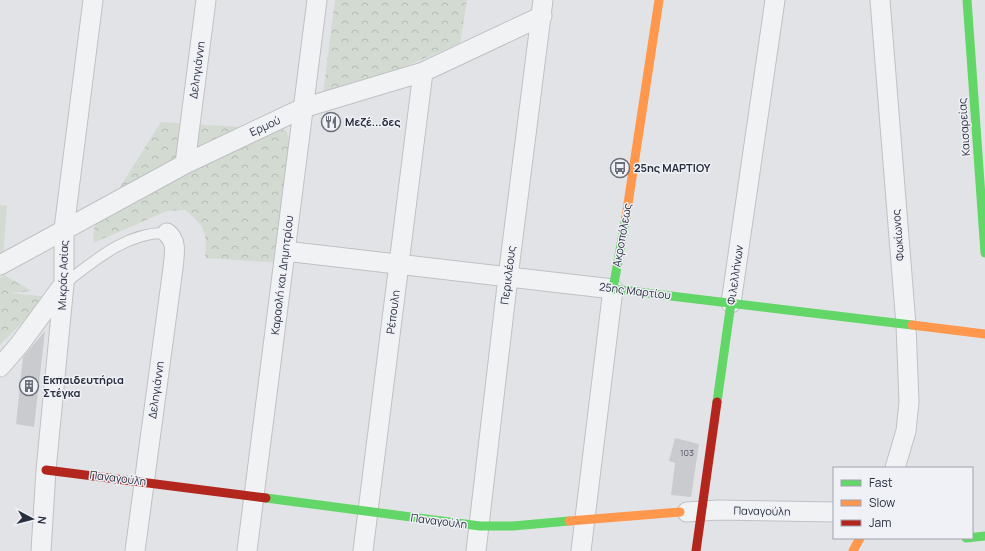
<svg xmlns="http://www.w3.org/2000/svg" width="985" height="551" font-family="Manrope,sans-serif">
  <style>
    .grass { fill: #d2dad2 }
    .park { fill: url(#park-crowns) }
    .building { fill: #cacbce }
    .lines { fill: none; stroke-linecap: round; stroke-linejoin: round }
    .lane-casing { stroke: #c0c1c4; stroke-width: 12 }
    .street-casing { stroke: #c0c1c4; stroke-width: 21 }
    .lane { stroke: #f1f2f4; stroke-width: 10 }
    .street { stroke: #f1f2f4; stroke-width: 19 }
    .fast { stroke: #63d668; stroke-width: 9 }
    .slow { stroke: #ff974d; stroke-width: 9 }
    .jam { stroke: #b3261e; stroke-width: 9 }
    .labels { text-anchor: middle; stroke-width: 3; stroke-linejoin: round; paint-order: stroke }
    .number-label { font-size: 9px; fill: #525764 }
    .street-label { font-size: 11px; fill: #292f3f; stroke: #eff1f6 }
    .poi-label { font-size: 11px; font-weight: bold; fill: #292f3f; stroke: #eff1f6; text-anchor: start }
  </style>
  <defs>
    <pattern id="park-crowns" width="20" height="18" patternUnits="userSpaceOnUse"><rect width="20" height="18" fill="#d2dad2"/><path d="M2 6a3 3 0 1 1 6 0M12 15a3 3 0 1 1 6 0" fill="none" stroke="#b4bbb5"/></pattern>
  </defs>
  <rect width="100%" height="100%" fill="#e2e3e6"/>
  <path class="grass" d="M0 205 7 206 3 255 0 254Z"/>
  <path class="park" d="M335 0H467L460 43 333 98 323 95Z
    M161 122 286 130 297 161 283 263 205 258C207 232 206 227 185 210L167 211 93 243 94 228Z
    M4 275 32 291 10 293 41 296 44 300 0 345V278Z"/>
  <path class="building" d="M45 331 34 427 16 424 23 357Z
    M675 438 699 444 691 497 671 495 675 463 669 461Z"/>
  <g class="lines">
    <defs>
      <path id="lane" d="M64 284C94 261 128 231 167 233"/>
      <path id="street" d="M880 0 906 325 909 402 906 431 895 468
        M185 164 206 0
        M285 251 613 289 581 551
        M0 265 185 164 303 108 423 72 542 16
        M731 303 775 0
        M0 367 19 345 64 284
        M687 512 718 510 834 512
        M41 551 46 470 64 284V229L93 0
        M135 551 173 268C174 255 178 242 167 233
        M247 551 317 0
        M363 551 423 72
        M476 551 508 277 543 0"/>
    </defs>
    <use href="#lane" class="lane-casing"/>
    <use href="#street" class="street-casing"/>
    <use href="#lane" class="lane"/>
    <use href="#street" class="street"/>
    <path class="fast" d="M967 0 985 253
      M626 217 613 289 912 325
      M717 402 731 303
      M266 498 480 526H513L569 521
      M966 538 985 536"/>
    <path class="slow" d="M626 217 659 0
      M912 325 985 334
      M569 521 680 512
      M853 551 860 538"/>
    <path class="jam" d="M46 470 266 498
      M696 551 717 402"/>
  </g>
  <defs>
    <symbol id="restaurant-ring" viewBox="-11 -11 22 22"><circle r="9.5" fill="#eff1f6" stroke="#6a6e79" stroke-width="1.5"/><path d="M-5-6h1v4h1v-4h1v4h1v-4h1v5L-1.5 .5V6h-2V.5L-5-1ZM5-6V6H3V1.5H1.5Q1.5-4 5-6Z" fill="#6a6e79"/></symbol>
    <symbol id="bus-ring" viewBox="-11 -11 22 22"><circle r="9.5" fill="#eff1f6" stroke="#6a6e79" stroke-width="1.5"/><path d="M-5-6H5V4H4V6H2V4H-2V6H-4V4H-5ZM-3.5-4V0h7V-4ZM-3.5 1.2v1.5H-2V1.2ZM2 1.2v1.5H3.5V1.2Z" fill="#6a6e79"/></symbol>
    <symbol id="building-ring" viewBox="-11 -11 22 22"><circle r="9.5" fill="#eff1f6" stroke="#6a6e79" stroke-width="1.5"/><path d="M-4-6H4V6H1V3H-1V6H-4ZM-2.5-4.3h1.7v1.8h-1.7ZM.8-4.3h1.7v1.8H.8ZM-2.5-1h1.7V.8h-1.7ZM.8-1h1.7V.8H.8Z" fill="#6a6e79"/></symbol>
  </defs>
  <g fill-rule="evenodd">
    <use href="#restaurant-ring" x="320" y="111" width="22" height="22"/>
    <use href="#bus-ring" x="609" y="157" width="22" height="22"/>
    <use href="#building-ring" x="18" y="375" width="22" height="22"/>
  </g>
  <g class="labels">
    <g class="number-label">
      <text x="687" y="456">103</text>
    </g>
    <g class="street-label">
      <text transform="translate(197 70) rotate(-82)" y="4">Δεληγιάννη</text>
      <text transform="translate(265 126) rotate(-25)" y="4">Ερμού</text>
      <text transform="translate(964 127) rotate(-94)" y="4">Καισαρείας</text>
      <text transform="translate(622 235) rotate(-80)" y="4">Ακροπόλεως</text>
      <text transform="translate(898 235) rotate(-95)" y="4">Φωκίωνος</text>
      <text transform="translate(63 275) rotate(-88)" y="4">Μικράς Ασίας</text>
      <text transform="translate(282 275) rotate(-83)" y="4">Καραολή και Δημητρίου</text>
      <text transform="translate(508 275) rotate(-83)" y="4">Περικλέους</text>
      <text transform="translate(735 275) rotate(-82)" y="4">Φιλελλήνων</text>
      <text transform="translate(635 291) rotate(7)" y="4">25ης Μαρτίου</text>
      <text transform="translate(393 312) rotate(-83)" y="4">Ρέπουλη</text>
      <text transform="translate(156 390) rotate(-82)" y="4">Δεληγιάννη</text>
      <text transform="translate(118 478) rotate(7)" y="4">Παναγούλη</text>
      <text transform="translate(762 511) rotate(1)" y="4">Παναγούλη</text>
      <text transform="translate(439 521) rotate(7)" y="4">Παναγούλη</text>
    </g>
    <g class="poi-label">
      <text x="345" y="126">Μεζέ...δες</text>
      <text x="634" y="172">25ης ΜΑΡΤΙΟΥ</text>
      <text x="43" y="384">Εκπαιδευτήρια<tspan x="43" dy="13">Στέγκα</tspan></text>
    </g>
  </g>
  <rect x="833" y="467" width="140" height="72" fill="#eff1f6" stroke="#a0a3ad"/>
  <rect x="841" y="480" width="20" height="6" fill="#63d668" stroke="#a0a3ad"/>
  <text x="869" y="487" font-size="12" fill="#292f3f">Fast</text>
  <rect x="841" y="500" width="20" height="6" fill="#ff974d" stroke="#a0a3ad"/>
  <text x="869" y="507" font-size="12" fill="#292f3f">Slow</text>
  <rect x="841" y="520" width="20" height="6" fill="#b3261e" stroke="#a0a3ad"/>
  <text x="869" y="527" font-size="12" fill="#292f3f">Jam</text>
  <g transform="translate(32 519) rotate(97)" stroke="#eff1f6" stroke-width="3" paint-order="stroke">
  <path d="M0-3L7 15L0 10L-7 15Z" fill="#292f3f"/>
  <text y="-6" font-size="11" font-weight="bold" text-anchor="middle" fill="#292f3f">N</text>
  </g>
</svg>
